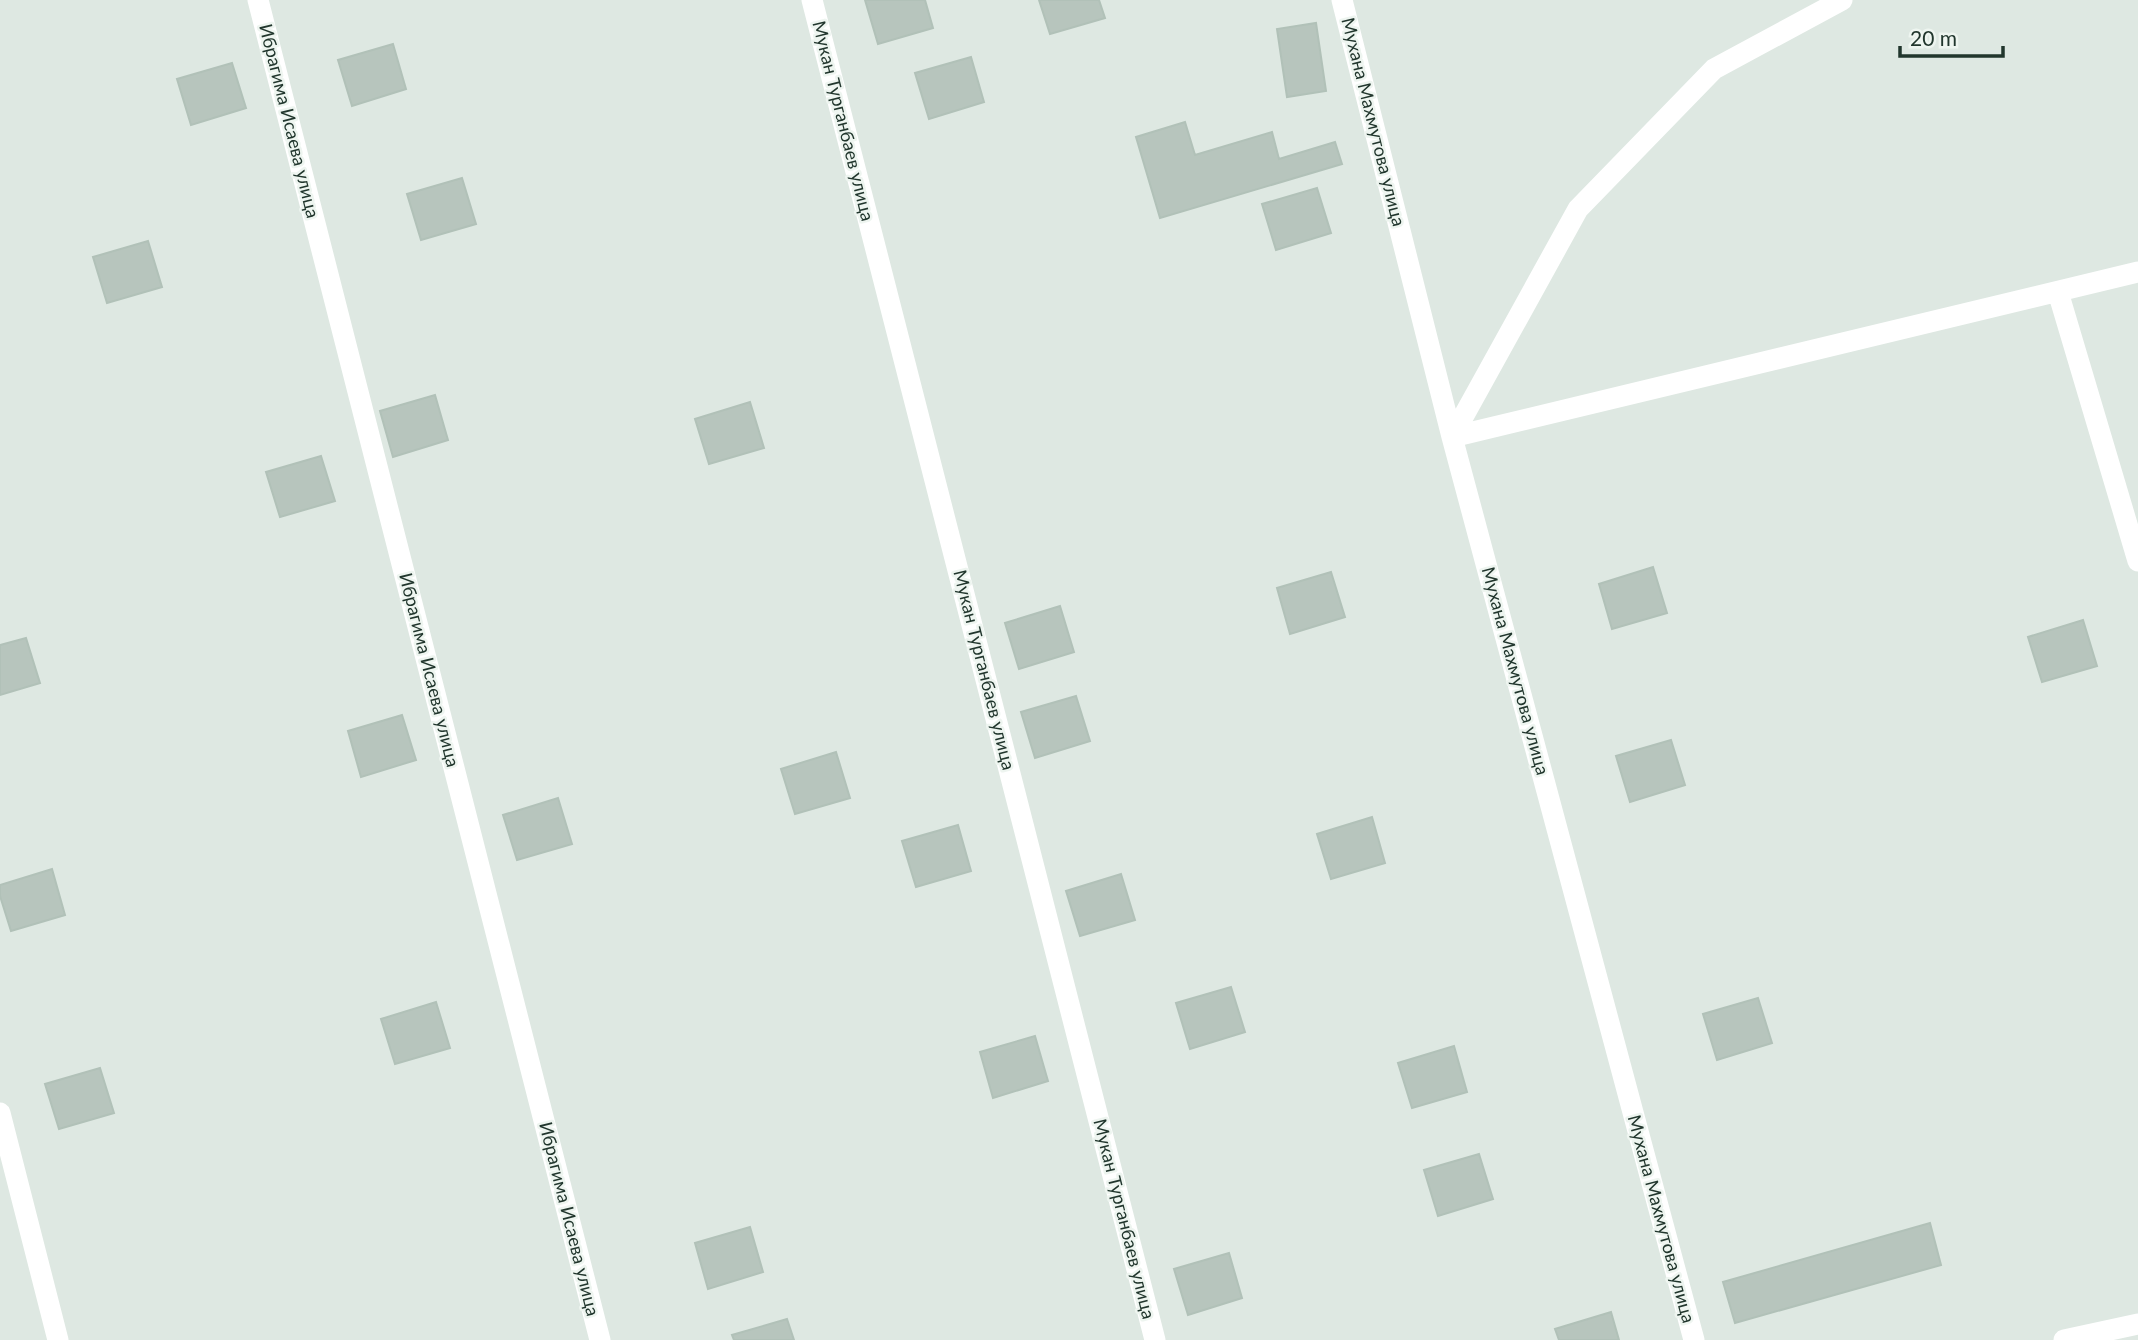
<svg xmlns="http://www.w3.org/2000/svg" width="2138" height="1340" font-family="Lato,sans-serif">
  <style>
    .building { fill: #b7c5bd; stroke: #b1c1b8; stroke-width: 2 }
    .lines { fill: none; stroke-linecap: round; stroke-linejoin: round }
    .minor { stroke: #fff; stroke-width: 21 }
    .labels { text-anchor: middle; stroke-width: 5; stroke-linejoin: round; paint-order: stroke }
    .street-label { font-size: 18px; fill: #21362d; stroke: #eef5f0 }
  </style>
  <rect width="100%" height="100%" fill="#dee8e2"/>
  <path class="building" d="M865 0H925L933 28 878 44Z
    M1039 0H1099L1105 18 1050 34Z
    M1316 23 1326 91 1287 97 1277 29Z
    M393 44 406 89 352 106 338 60Z
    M971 57 984 102 929 119 915 73Z
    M232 63 246 108 191 125 177 79Z
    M1185 122 1195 155 1272 132 1279 159 1335 142 1342 164 1160 218 1136 137Z
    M462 178 476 224 421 240 407 194Z
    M1317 188 1331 233 1276 250 1262 204Z
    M148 241 162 287 107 303 93 257Z
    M435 395 448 440 393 457 380 411Z
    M750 402 764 448 709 464 695 419Z
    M321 456 335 501 280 517 266 472Z
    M1653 567 1667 613 1612 629 1599 584Z
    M1331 572 1345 617 1290 634 1277 588Z
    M1060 606 1074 652 1019 669 1005 623Z
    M2083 620 2097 666 2042 682 2028 637Z
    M26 638 40 683 0 695V645Z
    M1076 696 1090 741 1035 758 1021 712Z
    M402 715 416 760 361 777 348 731Z
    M1671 740 1685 785 1630 802 1616 756Z
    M836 752 850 798 795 814 781 769Z
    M558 798 572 844 517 860 503 815Z
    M1372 817 1385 863 1331 879 1317 834Z
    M958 825 971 871 916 887 902 841Z
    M52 869 65 915 11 931 0 896V885Z
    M1121 874 1135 920 1080 936 1066 891Z
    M1231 987 1245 1032 1190 1049 1176 1003Z
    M1758 998 1772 1043 1717 1060 1703 1014Z
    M436 1002 450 1048 395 1064 381 1019Z
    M1035 1036 1048 1081 993 1098 980 1052Z
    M1454 1046 1467 1092 1412 1108 1398 1063Z
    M100 1068 114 1113 59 1129 45 1084Z
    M1479 1154 1493 1199 1438 1216 1424 1170Z
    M1930 1223 1941 1265 1735 1323 1723 1282Z
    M750 1227 763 1272 708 1289 695 1243Z
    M1229 1253 1242 1298 1188 1315 1174 1269Z
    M1611 1312 1619 1340H1559L1555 1329Z
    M787 1319 794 1340H734L732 1335Z"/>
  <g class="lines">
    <path class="minor" d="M258 0 600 1340
      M812 0 1155 1340
      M1342 0 1452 437 1694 1340
      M2058 292 2138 561
      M1452 437 2138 272
      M1452 437 1578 209 1714 69 1842 0
      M0 1113 58 1340
      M2064 1340 2138 1324"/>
  </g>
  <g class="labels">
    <g class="street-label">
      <text transform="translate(289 121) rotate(76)" y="6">Ибрагима Исаева улица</text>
      <text transform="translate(843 121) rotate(76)" y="6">Мукан Турганбаев улица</text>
      <text transform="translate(1373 122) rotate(76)" y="6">Мухана Махмутова улица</text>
      <text transform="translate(429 670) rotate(76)" y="6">Ибрагима Исаева улица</text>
      <text transform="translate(984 670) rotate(76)" y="6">Мукан Турганбаев улица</text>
      <text transform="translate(1515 671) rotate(75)" y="6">Мухана Махмутова улица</text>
      <text transform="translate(569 1219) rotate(76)" y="6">Ибрагима Исаева улица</text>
      <text transform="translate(1124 1219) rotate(76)" y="6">Мукан Турганбаев улица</text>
      <text transform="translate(1661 1219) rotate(75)" y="6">Мухана Махмутова улица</text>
    </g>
  </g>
  <path d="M1900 46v10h103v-10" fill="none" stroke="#21362d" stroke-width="3.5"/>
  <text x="1910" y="46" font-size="21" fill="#21362d" stroke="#eef5f0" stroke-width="5" paint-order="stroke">20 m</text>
</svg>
